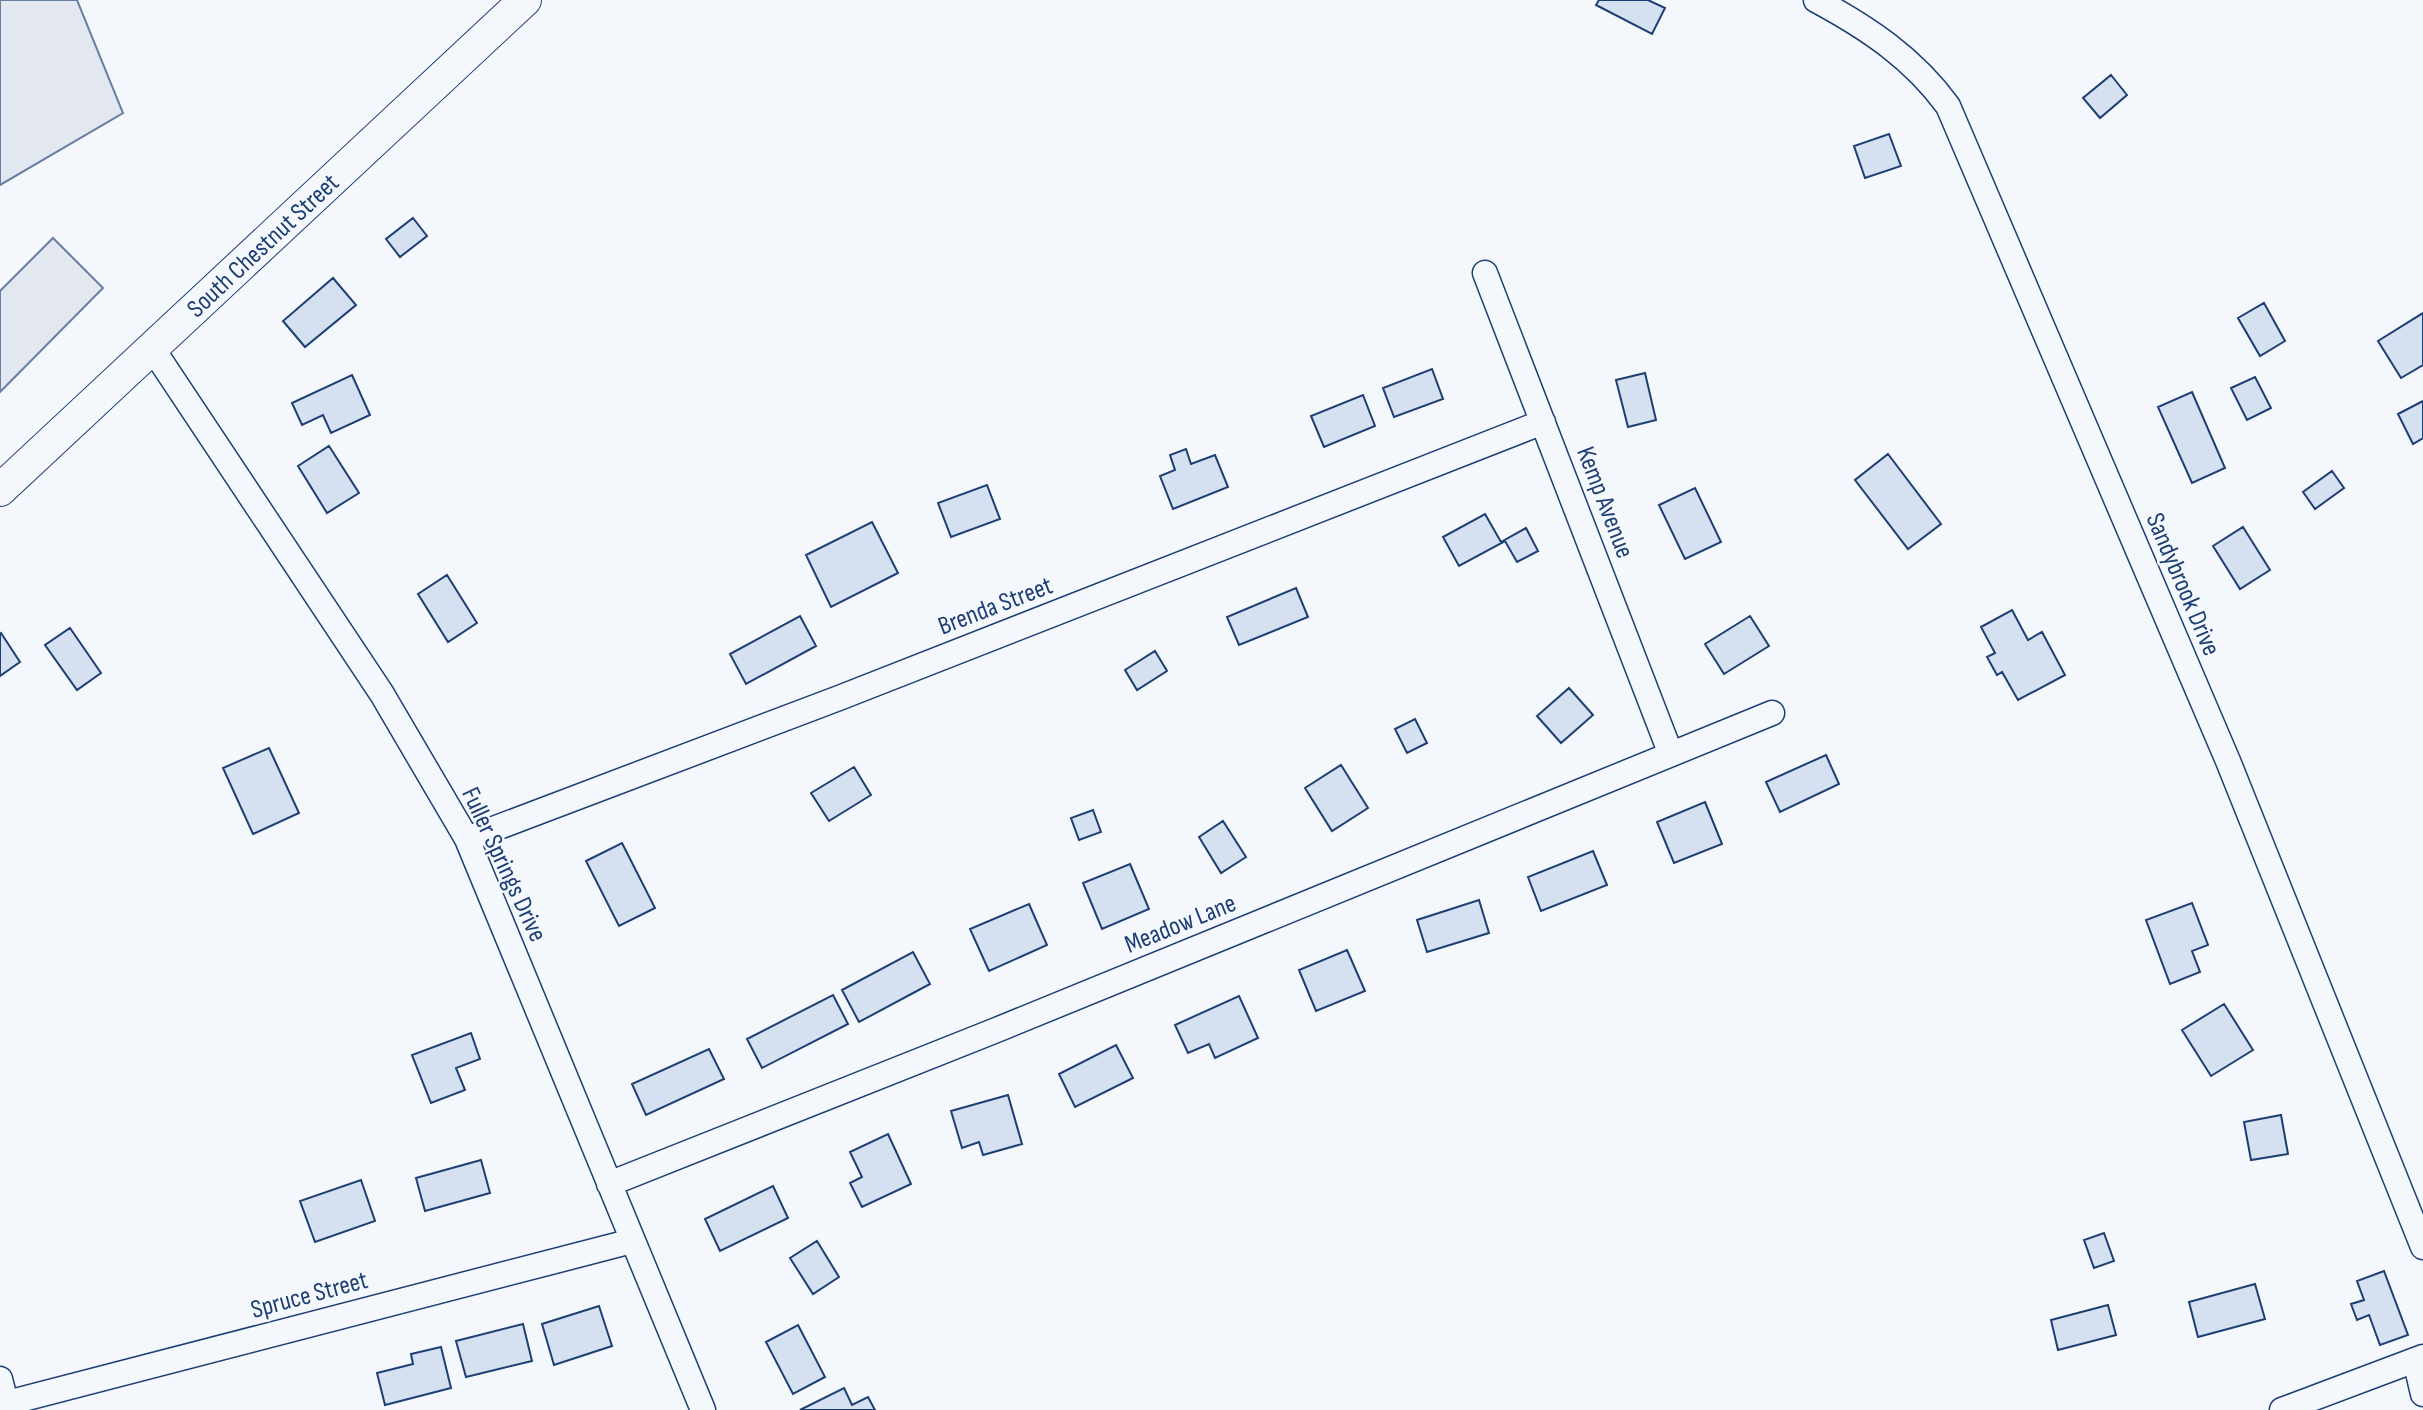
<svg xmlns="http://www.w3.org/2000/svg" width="2423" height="1410" font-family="'Sofia Sans Condensed',sans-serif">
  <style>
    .parking { fill: #e3e8f0; stroke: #687fa3; stroke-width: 2 }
    .building { fill: #d5e0f0; stroke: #1d3f73; stroke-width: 2 }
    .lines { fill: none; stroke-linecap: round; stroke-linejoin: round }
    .minor-casing { stroke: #1d3f73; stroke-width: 27 }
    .major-casing { stroke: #1d3f73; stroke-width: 34 }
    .minor { stroke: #f4f7fb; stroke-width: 24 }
    .major { stroke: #f4f7fb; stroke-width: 32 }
    .labels { text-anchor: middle; stroke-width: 5; stroke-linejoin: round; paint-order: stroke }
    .street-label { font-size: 26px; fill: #1d3f73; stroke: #f4f7fb }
  </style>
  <rect width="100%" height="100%" fill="#f4f7fb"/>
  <path class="parking" d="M0 0H77L123 113 0 185Z
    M53 238 103 288 0 392V291Z"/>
  <path class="building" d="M1599 0H1648L1665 8 1652 34 1596 5Z
    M2111 75 2127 95 2100 118 2083 98Z
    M1889 134 1901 166 1865 178 1854 146Z
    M413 218 427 236 400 257 386 239Z
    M333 278 356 305 305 347 283 321Z
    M2264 303 2285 341 2260 356 2238 318Z
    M2423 313V365L2401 378 2378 341Z
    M1432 369 1443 399 1394 417 1383 388Z
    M1645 373 1656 420 1628 427 1616 380Z
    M352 375 370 415 331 433 323 415 302 425 292 403Z
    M2255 377 2271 408 2247 420 2231 388Z
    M2192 392 2225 468 2192 483 2158 407Z
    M1363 395 1375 426 1324 447 1311 416Z
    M2423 401V438L2413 444 2398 414Z
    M329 446 359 493 327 513 298 466Z
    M1186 449 1191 464 1215 455 1228 487 1173 509 1160 476 1175 470 1170 455Z
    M1888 454 1941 524 1908 549 1855 480Z
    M2332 471 2344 488 2315 509 2303 492Z
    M987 485 1000 519 951 537 938 503Z
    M1695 488 1721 542 1685 559 1659 505Z
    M1485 514 1501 542 1526 528 1538 551 1517 562 1505 541 1459 566 1443 537Z
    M872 522 898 573 831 607 806 555Z
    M2243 527 2270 570 2240 589 2213 546Z
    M447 575 477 623 448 642 418 594Z
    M1296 588 1308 617 1239 645 1227 617Z
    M2012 610 2028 640 2042 632 2065 675 2018 700 2002 672 1997 675 1987 657 1995 653 1981 627Z
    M800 616 816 646 746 684 730 654Z
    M1750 616 1769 646 1724 674 1705 644Z
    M70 628 101 673 77 690 45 645Z
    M1 633 20 662 0 676V634Z
    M1155 651 1167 671 1137 690 1125 670Z
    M1569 688 1593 715 1561 743 1537 716Z
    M1415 719 1427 743 1407 753 1395 729Z
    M269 748 299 813 253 834 223 768Z
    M1826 755 1839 784 1780 812 1766 782Z
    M1341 765 1368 808 1332 831 1305 788Z
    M854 767 871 795 829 821 811 793Z
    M1705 802 1722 844 1674 863 1657 822Z
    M1093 810 1101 832 1079 840 1071 818Z
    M1223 821 1246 857 1221 873 1199 837Z
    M622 843 655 908 619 926 586 861Z
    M1593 851 1607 885 1541 911 1528 877Z
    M1130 864 1149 909 1102 929 1083 883Z
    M1479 900 1489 933 1427 952 1417 920Z
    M2192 903 2208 945 2192 951 2200 972 2170 984 2146 920Z
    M1029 904 1047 945 989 971 970 929Z
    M1347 950 1365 991 1316 1011 1299 970Z
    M913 952 930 984 859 1022 842 990Z
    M833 995 848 1024 762 1068 747 1039Z
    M1239 996 1258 1038 1215 1058 1209 1044 1188 1053 1175 1025Z
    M2224 1004 2253 1050 2211 1076 2182 1030Z
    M471 1033 480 1059 456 1068 465 1090 431 1103 412 1055Z
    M1116 1045 1133 1078 1075 1107 1059 1074Z
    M709 1049 724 1079 646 1115 632 1084Z
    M1008 1095 1022 1144 983 1155 979 1142 962 1148 951 1111Z
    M2281 1115 2288 1154 2251 1160 2244 1122Z
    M888 1134 911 1184 862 1207 850 1183 862 1177 850 1152Z
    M481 1160 490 1193 425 1211 416 1178Z
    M361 1180 375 1221 315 1242 300 1201Z
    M773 1186 788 1218 720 1251 705 1219Z
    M2104 1233 2114 1261 2094 1268 2084 1240Z
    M817 1241 839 1277 813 1294 790 1258Z
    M2384 1271 2408 1335 2380 1345 2369 1315 2357 1320 2351 1304 2364 1300 2357 1281Z
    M2255 1284 2265 1319 2198 1337 2189 1302Z
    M2108 1305 2116 1335 2058 1350 2051 1320Z
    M599 1306 612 1346 554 1365 542 1324Z
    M523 1324 532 1361 466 1377 456 1341Z
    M798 1325 825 1377 793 1394 766 1342Z
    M441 1347 451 1388 385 1405 377 1373 413 1364 411 1354Z
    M844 1388 852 1405 868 1397 875 1410H800Z"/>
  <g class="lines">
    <defs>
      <path id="minor" d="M1816 0C1868 28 1913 58 1948 106L2228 761 2423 1247
        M1485 273 1670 752
        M152 348 382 694 467 839 703 1410
        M467 839 839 698 1543 422
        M609 1184 994 1031 1772 713
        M2415 1360 2423 1394
        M0 1379 6 1403
        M0 1405 632 1241
        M2282 1410 2423 1357"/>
      <g id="major">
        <path id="s1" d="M0 490 525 0"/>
      </g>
    </defs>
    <use href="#minor" class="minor-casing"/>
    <use href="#major" class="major-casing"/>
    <use href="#minor" class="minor"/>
    <use href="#major" class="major"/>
  </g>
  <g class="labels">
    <g class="street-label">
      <text dy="9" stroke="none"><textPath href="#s1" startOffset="359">South Chestnut Street</textPath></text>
      <text transform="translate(1606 502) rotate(69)" y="9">Kemp Avenue</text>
      <text transform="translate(2184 584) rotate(67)" y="9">Sandybrook Drive</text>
      <text transform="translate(995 605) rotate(-21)" y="9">Brenda Street</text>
      <text transform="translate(505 864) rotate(65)" y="9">Fuller Springs Drive</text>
      <text transform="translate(1180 923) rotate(-22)" y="9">Meadow Lane</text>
      <text transform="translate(309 1294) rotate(-15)" y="9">Spruce Street</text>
    </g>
  </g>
</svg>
